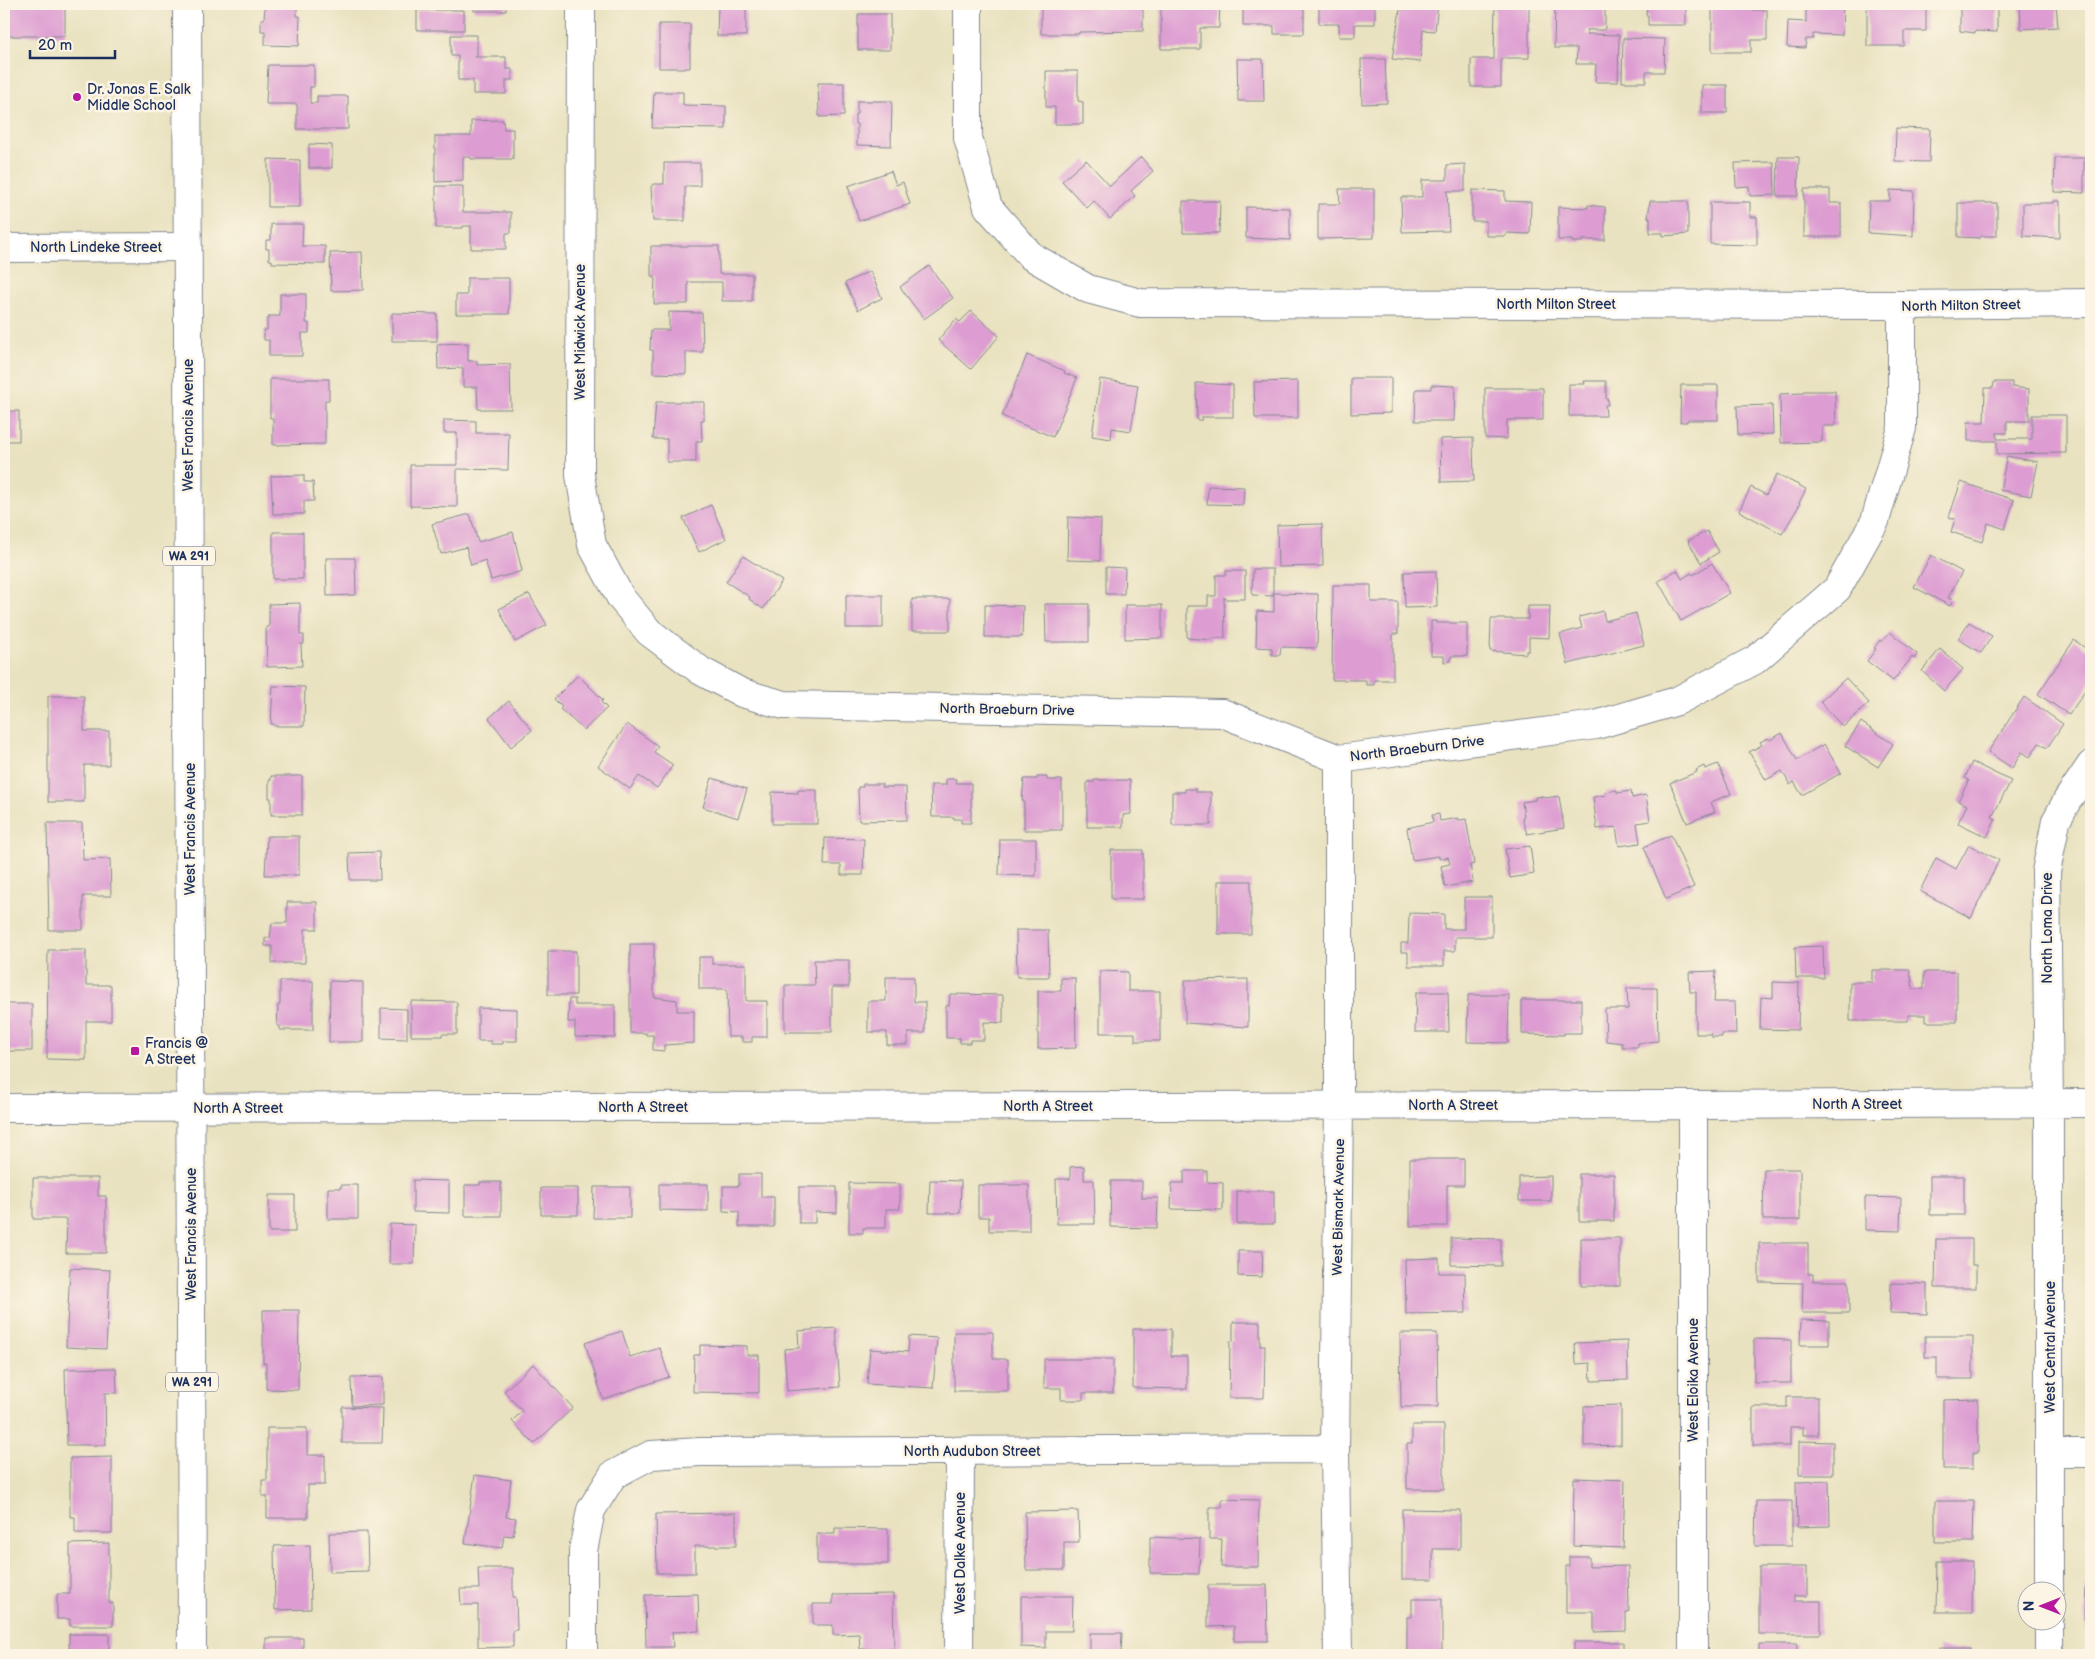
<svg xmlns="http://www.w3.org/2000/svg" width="2095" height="1659" font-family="'Balsamiq Sans',sans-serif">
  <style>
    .building { fill: #dd9cd2 }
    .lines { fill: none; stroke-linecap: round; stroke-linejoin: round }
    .minor-casing { stroke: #82888f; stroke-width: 30 }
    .major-casing { stroke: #82888f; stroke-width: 30 }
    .minor { stroke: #fff; stroke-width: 28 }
    .major { stroke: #fff; stroke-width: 28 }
    .poi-dot { fill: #b5179e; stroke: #fcf5e5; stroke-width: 2 }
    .labels { text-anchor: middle; stroke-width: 5; stroke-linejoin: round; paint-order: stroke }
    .shield { fill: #fcf5e5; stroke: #5e6a86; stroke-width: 1 }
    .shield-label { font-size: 12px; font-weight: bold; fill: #1b2f5e }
    .poi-label { font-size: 14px; fill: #1b2f5e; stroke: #fcf5e5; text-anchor: start }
    .street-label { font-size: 14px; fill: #1b2f5e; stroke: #fcf5e5 }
  </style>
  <rect width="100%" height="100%" fill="#fcf5e5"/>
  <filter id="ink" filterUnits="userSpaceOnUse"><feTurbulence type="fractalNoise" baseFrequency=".02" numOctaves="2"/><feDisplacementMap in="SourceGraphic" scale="10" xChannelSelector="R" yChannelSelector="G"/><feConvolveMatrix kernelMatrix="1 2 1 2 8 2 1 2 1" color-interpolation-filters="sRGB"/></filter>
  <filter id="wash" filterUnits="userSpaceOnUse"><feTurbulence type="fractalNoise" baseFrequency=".0096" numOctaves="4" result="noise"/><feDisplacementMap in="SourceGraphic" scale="20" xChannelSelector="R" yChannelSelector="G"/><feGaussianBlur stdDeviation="1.12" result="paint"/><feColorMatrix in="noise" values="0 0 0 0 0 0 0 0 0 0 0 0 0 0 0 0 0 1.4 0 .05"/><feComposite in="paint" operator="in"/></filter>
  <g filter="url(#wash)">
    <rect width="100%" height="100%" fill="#e9e2c0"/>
    <g id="blocks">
      <path class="building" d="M4 4H65V36H4Z
        M474 4H506V11H474Z
        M1041 4H1143V31L1079 32V34H1041Z
        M1161 4H1220L1219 28H1200V49H1161Z
        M1243 4H1304V34H1274V26H1243Z
        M1319 4H1375V24H1355V37H1339V24H1319Z
        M1401 4H1438L1435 31 1423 30 1420 62 1392 59Z
        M1495 4H1529V58H1501V87H1471V59H1494Z
        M1555 4H1605V30H1587V34L1619 35 1618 82H1595L1596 64H1576L1577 48H1554Z
        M1647 4H1686V25H1648V15H1646Z
        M1712 4H1749V10H1767V40H1751V52H1712Z
        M1806 4H1843L1842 35 1813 34V39H1806L1805 48 1787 47 1788 21 1806 22Z
        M1867 4H1926V31H1904V46H1867Z
        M1960 4H1997V32L1975 31V33L1960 31Z
        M2020 4H2056L2058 27 2021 29Z
        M265 5 297 6V16H300L299 46 265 45V31H261V19H264Z
        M718 5H746V36H717Z
        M417 10H464V30H417Z
        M858 14H890V50H858Z
        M659 24H690V68H659Z
        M451 35H477V55L475 57H506V69H512V80H506V94H473V80H458V56H451Z
        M1623 38 1665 39 1664 72H1646V82H1622Z
        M1237 59H1263L1264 101H1238Z
        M1361 59H1385L1387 103 1362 104Z
        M268 65H314V87H310V103H317V96H348V129H297V104H266Z
        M1046 71H1078V101L1083 102V124H1055V107H1046Z
        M818 83H844V116L819 117Z
        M1702 85H1727V113H1702Z
        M654 92H683V105L726 106V129L652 128Z
        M857 101H892L891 146 857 145V124H855V114H857Z
        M503 120 504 129H513V159H471V157H463V181L435 182V136H471V121Z
        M1896 128 1930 129 1929 162 1895 161Z
        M2086 132H2091V161L2087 162Z
        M309 144 332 145V168H309Z
        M1141 157 1153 171 1131 191 1135 196 1110 219 1094 201 1087 208 1062 181 1086 160 1110 186Z
        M1778 157H1799L1798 196H1777Z
        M2055 158H2084V193L2054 192Z
        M268 159 300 160V207H268Z
        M1774 162 1775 195 1750 196 1749 186 1736 187 1735 163Z
        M664 163H700V186H685V221H653L651 187 653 184H664Z
        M1465 164V191H1447L1449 231 1402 232 1401 197H1422V180H1447V165Z
        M891 171 896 185 903 182 910 204 859 221 848 186Z
        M436 186H463V212H511V233H506V249H471V226H463V228H436Z
        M1339 189H1374V238L1318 239V204H1340Z
        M1804 189H1830V203H1841V237H1804Z
        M1472 190 1505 191V201L1531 202 1530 234 1506 233V236H1486V221H1472Z
        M1890 190 1914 191 1913 236 1868 233 1869 201H1890Z
        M1183 201H1220L1219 233H1183Z
        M1650 201H1688V234L1663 236V233H1650V218H1648Z
        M2054 201H2060V238L2023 236V203H2054Z
        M1710 202H1750V217H1757V245L1710 244Z
        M1958 203H1997V236H1980V238L1958 237Z
        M1588 205 1605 207V240H1582V242H1572V240H1558V207L1588 208Z
        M1246 207 1290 208V240L1246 238Z
        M271 224H303L302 246H325V264L272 263V260H269V249H266V240H271Z
        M651 246H719V274H752V301H722V282H688V304H654L655 276H651Z
        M362 252 363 290 331 291 330 253Z
        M929 266 953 298 924 319 900 287Z
        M870 271 882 298 858 310 845 283Z
        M467 278H509V314H456V295H467Z
        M280 294H306V323H309V333H302V356H269V340H264V330H267V319H269V316H280Z
        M971 311 999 336 971 369 938 340 956 319 960 322Z
        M669 312 702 313 703 352H686V374L653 373V350H650L651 330H669Z
        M392 313 437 314V341H392Z
        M468 343V361H477V365L510 364 511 409H478L477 387H463V368L438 369 437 344Z
        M1027 355 1065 371 1064 373 1077 378 1053 437 1002 416Z
        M1351 378H1391V413L1351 414Z
        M270 379H329V400H325V444L273 445V418H270Z
        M1100 379 1138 385 1131 431 1112 428 1111 439 1092 436Z
        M1298 381V418H1255L1254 382Z
        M1584 381H1606V399H1608V405H1605L1606 416H1569V384H1585Z
        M1994 382H2012V387L2029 389V421H2007V433H1997V439H2032V415H2066V453L1997 454V441H1968V422H1984L1985 388H1993Z
        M1196 383 1233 385V417H1202V420H1197Z
        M1431 385 1455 386 1454 421H1415L1416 389H1431Z
        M1681 385H1718V420H1687V422H1680Z
        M1485 388H1543V420H1507V439L1485 438Z
        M1803 391H1835L1836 426H1822V442L1781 443 1780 394 1803 393Z
        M656 402H704V420H701L702 441H696V462H667V439H653Z
        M1772 405 1773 434 1738 435 1737 406Z
        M4 411H19V441H4Z
        M444 420 476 421V433H509L508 470 457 469V507L410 506V465H457V433H444Z
        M1473 438 1474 481 1441 482 1440 439Z
        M2007 456 2038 462 2031 496 2000 490Z
        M1777 474 1806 489 1799 503 1800 504 1782 534 1739 511 1751 487 1766 495Z
        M304 475V482H313L314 501H304V514H273L271 476Z
        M1961 482 2014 500 2005 529 1988 523 1982 542 1951 532 1955 519 1949 517Z
        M1208 486 1244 487 1243 505 1207 504Z
        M711 505 726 539 699 552 683 518Z
        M470 514 478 542 513 532 522 571 491 580 485 560 471 565 466 547 441 554 432 524Z
        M1068 517 1101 519 1100 561 1067 560Z
        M1322 524 1323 566 1278 567 1277 525Z
        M1707 531 1719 552 1701 563 1688 541Z
        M273 532H303V579H273Z
        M1931 555 1962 572 1948 598 1953 600 1950 606 1914 587Z
        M743 556 782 581 763 609 749 599 750 597 726 582Z
        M326 558H355L356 595 327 596Z
        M1712 563 1730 593 1681 621 1658 581 1677 570 1682 579 1691 573 1693 575Z
        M1106 567 1125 568 1124 594H1106Z
        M1253 569H1273V596L1252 595Z
        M1226 571H1245V599H1226L1224 597 1225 638H1212V640L1187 638V606H1208V596H1216V575H1226Z
        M1436 571 1437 607 1405 608 1404 572Z
        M1333 585H1371V602H1398V634H1393V680H1374V685H1366V680H1332Z
        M1274 593 1318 594 1317 648 1281 647 1280 655H1272V648L1256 647 1257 611 1274 612Z
        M529 594 547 625 515 642 499 609Z
        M846 595H883V628H846Z
        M912 599H950V631H912Z
        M300 603V635H304V644H301L302 666 267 667 266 627H269V604Z
        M1045 604H1089V642H1046Z
        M985 605 1023 606 1022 637H985Z
        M1125 605H1162V638L1125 639Z
        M1528 606H1550L1549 638 1529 637V651H1526V654L1490 651 1491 619H1528Z
        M1603 611 1605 621 1636 613 1644 645 1568 664 1560 634 1582 628 1579 617Z
        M1431 621H1436V623H1467V656H1451V661L1444 662V656H1431Z
        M1969 622 1992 636 1981 653 1958 639Z
        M1890 632 1917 654 1914 659 1912 657 1893 681 1867 661 1876 649 1874 648 1880 640 1882 642Z
        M2074 640 2091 652V682L2069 715 2038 694Z
        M1940 649 1963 669 1944 691 1922 671Z
        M578 675 603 700 601 702 607 708 584 730 560 709 562 707 554 699Z
        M1846 678 1869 703 1843 727 1820 702Z
        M273 686 305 687 304 726H274V724H271Z
        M48 696H84V731H109V765H84V802H48Z
        M2024 697 2063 724 2047 748 2039 743 2030 757 2022 752 2012 768 1988 752Z
        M509 701 532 730 511 747 489 718Z
        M1861 722 1893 744 1878 767 1845 746Z
        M627 724 658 746 654 752 673 765 657 788 639 776 630 789 598 766Z
        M1782 733 1797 760 1824 744 1841 773 1802 795 1794 782 1790 785 1782 771 1766 780 1749 752 1762 745 1760 742 1768 738 1770 740Z
        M1972 762 2011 781 1992 817 1996 819 1987 837 1958 823 1967 805 1958 801 1969 780 1965 778Z
        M1718 764 1731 794 1711 802 1715 812 1687 823 1670 783 1697 772 1696 770 1704 766 1705 769Z
        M271 776H302V815H271V798H269V780H271Z
        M1037 777H1047V780H1062V830H1024V801H1022L1024 779H1037Z
        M712 778 747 789 738 818 703 807Z
        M946 779H956V783H971V823H961V819H954V817H932L931 785H946Z
        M1094 780H1130L1131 814 1123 815V827H1087V782H1094Z
        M863 784H882V787H906L907 820 859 821 858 787H863Z
        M1185 789H1196V792H1211V825H1172V792H1185Z
        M798 790H817V824H772V792L798 793Z
        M1617 790V793L1631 791 1632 798 1646 795 1650 821 1637 823 1640 843 1619 846 1616 827 1597 829 1593 797 1606 795 1605 792Z
        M1545 796V798L1559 796 1564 828 1527 834 1522 818 1524 817 1522 802 1535 800V797Z
        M1439 814 1440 821 1458 818 1459 820 1466 819 1474 864 1470 865 1473 882 1445 887 1441 866 1450 864 1448 857 1439 859V856L1412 860 1407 828 1433 822 1432 815Z
        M47 823H82L83 860 110 859 111 896H83V930H49Z
        M1671 835 1694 887 1666 899 1644 847Z
        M267 836H299V875H265Z
        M825 838 864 839 863 875H841V865H824Z
        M1000 839H1036V876L999 875Z
        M1969 845 1999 860 1971 918 1920 891 1936 858 1956 869Z
        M1530 846 1534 874 1510 878 1505 849Z
        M1111 850H1143V899H1111Z
        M379 852 380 880H350L349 853Z
        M1218 881H1251V934H1218Z
        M1464 897H1492V937H1455V951H1444V966H1408V952H1401V943H1408L1409 913 1444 914V929H1464Z
        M287 902H317V929H305V963H272V946H265V938H270L272 923H287Z
        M1016 930H1048L1049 977H1017Z
        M630 944H654V997L677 1000V1011H694V1043L664 1045V1051L653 1050V1035H646V1033H630Z
        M1823 946 1824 978H1796L1795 947Z
        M48 950H86V985H111V1021H86V1060L47 1059Z
        M548 951H576V995H548Z
        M699 957H712V964H746V1001H767V1037H752V1042H742V1037H728L727 989H699Z
        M814 960H849V987H832V1032H785V985H815Z
        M1872 970H1910L1913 989H1924V972H1957V1022H1926V1015H1908V1021H1850V982H1872Z
        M1100 971 1128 972V991H1160V1041H1135V1033H1100Z
        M1716 971 1714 1002H1735L1736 1034H1722V1037H1711V1034H1696V992H1690L1689 972Z
        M886 977H914V1002H925V1033H908V1045H887V1032H868V1001H886Z
        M1061 978H1075L1076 1048 1038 1049V991H1061Z
        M1248 979V1027L1185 1023V980Z
        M280 981H313V1030H280V1026H277L278 1005H280Z
        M330 981 363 982V1042H329Z
        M1773 982 1799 983 1798 1030 1760 1029 1761 997 1773 998Z
        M1627 988H1657L1658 1041 1638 1043V1047H1622V1043L1606 1041 1605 1009H1628Z
        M1416 992H1448L1449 1032H1415Z
        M950 994 1003 995V1023L984 1022V1040H970V1043H960V1038H946V1006H949Z
        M1468 995H1509L1508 1043 1467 1042Z
        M569 999H575V1005H615V1038L575 1037V1022H568Z
        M1522 1000H1581V1033H1564V1035L1522 1034Z
        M411 1001 457 1002V1034H442V1036H411Z
        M4 1004H32V1051H4Z
        M381 1008 407 1009V1039L381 1038Z
        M478 1008 517 1009V1041H503V1044H491V1041H478Z
        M1410 1159H1464V1185H1447V1226H1410Z
        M1084 1166V1180H1094L1095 1224H1057L1056 1179H1070V1167Z
        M1764 1169H1800V1220H1763Z
        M1184 1171H1207V1182L1223 1183V1210L1171 1209 1172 1183H1184Z
        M739 1174H761V1197H774V1227H739V1212L723 1211V1186H739Z
        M1579 1174H1614V1221H1579Z
        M1551 1176V1201H1519V1177Z
        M1930 1176H1964V1215H1930Z
        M33 1178H98V1196H106V1253H66L67 1219H33Z
        M413 1180 449 1181V1213L413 1212Z
        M930 1180 961 1181 960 1213H929Z
        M1111 1181H1142V1198H1158L1157 1228 1110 1227Z
        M480 1182H501V1216H465V1185H480Z
        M849 1183 900 1184V1209H886V1228H863V1233H849Z
        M659 1184H708V1211L659 1210Z
        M341 1185H358V1219H328V1188H341Z
        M978 1185H1029V1231H989V1217H978Z
        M594 1187H630V1218H593Z
        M799 1187H837V1213L815 1212V1223H799Z
        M541 1188H578V1215H541Z
        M1237 1191H1274V1224H1237Z
        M269 1195H295V1232H269Z
        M1865 1197 1901 1198 1900 1231 1865 1230Z
        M390 1224 415 1225 414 1264H389Z
        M1451 1238 1501 1239V1266L1451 1265Z
        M1581 1238H1620V1286H1581Z
        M1936 1239H1972V1265H1976V1288H1935Z
        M1759 1243H1808V1274H1813V1281H1849V1313H1802L1803 1283 1759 1282Z
        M1238 1251H1263L1262 1277 1238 1276Z
        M1439 1258V1273H1465L1466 1313 1406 1314 1405 1259Z
        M70 1268 110 1270 106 1349 66 1347Z
        M1891 1283 1927 1284V1314L1890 1313Z
        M263 1310H299L298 1390 266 1389V1363H263Z
        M1801 1320 1829 1321V1345H1800Z
        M1233 1322H1260V1346H1265L1264 1398H1229L1230 1341H1233Z
        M836 1328 840 1387 787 1391 784 1349 799 1348 798 1331Z
        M1133 1329H1171V1356H1187V1389L1133 1388Z
        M622 1331 630 1357 660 1348 669 1377 603 1399 585 1343Z
        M954 1332H993V1359H1008V1391H954Z
        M1400 1333H1437L1438 1407H1401Z
        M909 1336 937 1338 933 1388 867 1384 870 1349 908 1352Z
        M1925 1336H1973V1379H1937V1357H1925Z
        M1754 1339 1791 1340V1383H1754Z
        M1627 1341 1628 1380 1591 1381 1590 1363 1576 1364 1575 1343Z
        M700 1345 747 1346V1355H759V1393L693 1392 694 1355H700Z
        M1044 1359H1113V1393H1083V1400H1061V1388H1044Z
        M533 1364 573 1408 534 1444 512 1421 522 1411 504 1391Z
        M116 1368 117 1393H105L106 1445H67L65 1369Z
        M383 1377V1405L352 1406 351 1378Z
        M1787 1397H1818V1435H1803V1427H1790V1446H1753V1407H1787Z
        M1978 1399V1453H1973V1469H1943V1400Z
        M1621 1405V1445L1584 1446V1406Z
        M342 1407 383 1408 382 1443H342Z
        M1412 1425H1444V1489H1407V1444H1412Z
        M267 1428H307V1455H325V1485H308V1518H267V1496H262V1480H267Z
        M1799 1441 1833 1442V1475H1799Z
        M112 1457V1533H75V1517H70V1458Z
        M475 1475 511 1480 506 1517 516 1518 513 1536 504 1535 502 1548 465 1543Z
        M1574 1478 1625 1480 1623 1548 1573 1546Z
        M1829 1481 1830 1526 1797 1527 1796 1482Z
        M1222 1499 1259 1500 1258 1567H1221L1222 1539H1209V1507H1222Z
        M1756 1501H1792V1546H1755Z
        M1935 1501H1974L1973 1542H1935Z
        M1402 1509 1460 1510V1549H1433V1579H1402Z
        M1078 1511 1079 1542H1064V1570H1026L1025 1512Z
        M736 1513V1546H695V1573H657L656 1514Z
        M835 1528 888 1529V1564H817V1534H835Z
        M367 1532 368 1571 330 1572 329 1533Z
        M1150 1537 1200 1539 1199 1574 1150 1573Z
        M109 1543V1603H113V1626H70V1619H57V1594H70V1544Z
        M310 1545 311 1609 275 1610 274 1546Z
        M1569 1557H1589V1567L1628 1566 1629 1612H1626V1631L1594 1632V1612H1566V1566H1569Z
        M1937 1561H1973L1972 1612H1936Z
        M1759 1567H1807V1596H1794V1601H1821V1634H1759Z
        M478 1568H513V1597H516L517 1630H513V1647L478 1648V1605H461L460 1589H479Z
        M1208 1585H1267L1268 1641H1234V1626L1208 1627Z
        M2086 1585 2091 1586V1625H2085Z
        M698 1594 699 1631 672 1632 673 1647H646L645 1595Z
        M893 1594 894 1649H860L859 1634 833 1635V1625H813V1604H833V1595Z
        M1021 1596H1073L1072 1631H1046V1648L1021 1647Z
        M1412 1599H1442V1655H1407V1617H1412Z
        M1090 1633H1122L1121 1655H1090Z
        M69 1634H109V1655H69Z
        M266 1638H303V1655H266Z
        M1574 1642H1623V1655H1574Z
        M1759 1644H1797L1796 1655H1759Z
        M1939 1648H1970V1655H1940Z"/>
    </g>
  </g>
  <g filter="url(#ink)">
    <use href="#blocks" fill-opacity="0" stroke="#82888f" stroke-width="1"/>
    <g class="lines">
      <defs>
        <path id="minor" d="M581 4 580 475 592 545 621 598 649 632 701 671 742 693 784 705 1222 713 1339 759 1596 725 1677 701 1755 660 1837 589 1875 521 1902 428V305
          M968 4V138L988 207 1031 256 1088 289 1140 303 1902 305 2091 303
          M4 248 187 247
          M1693 1105V1655
          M4 1108 1693 1105 2091 1103
          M2050 1453H2091
          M2049 1592V1103L2046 872 2056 821 2068 799 2091 765
          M583 1655V1551L591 1510 613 1475 651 1455 700 1452 1335 1449
          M959 1655 960 1451
          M1338 1655 1335 1449 1339 1105V759
          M2049 1655V1622"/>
        <path id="major" d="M187 4 192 1655"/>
      </defs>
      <use href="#minor" class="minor-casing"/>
      <use href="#major" class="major-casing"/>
      <use href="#minor" class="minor"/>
      <use href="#major" class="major"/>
    </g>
  </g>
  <g class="poi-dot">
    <circle cx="77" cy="97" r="5"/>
    <rect x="130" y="1046" width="10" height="10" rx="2.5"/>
  </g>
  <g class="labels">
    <g class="shield">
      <rect x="163" y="546.5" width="52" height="19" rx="4"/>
      <rect x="166" y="1372.5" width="52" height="19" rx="4"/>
    </g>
    <g class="shield-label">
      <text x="189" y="560">WA 291</text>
      <text x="192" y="1386">WA 291</text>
    </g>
    <g class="poi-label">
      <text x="87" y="94">Dr. Jonas E. Salk<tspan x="87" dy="16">Middle School</tspan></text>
      <text x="145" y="1048">Francis @<tspan x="145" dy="16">A Street</tspan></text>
    </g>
    <g class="street-label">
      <text x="96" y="252">North Lindeke Street</text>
      <text x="1556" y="309">North Milton Street</text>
      <text transform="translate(1961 305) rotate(-1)" y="5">North Milton Street</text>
      <text transform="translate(580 332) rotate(-90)" y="5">West Midwick Avenue</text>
      <text transform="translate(188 425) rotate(-90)" y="5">West Francis Avenue</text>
      <text transform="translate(1007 709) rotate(1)" y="5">North Braeburn Drive</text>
      <text transform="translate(1417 748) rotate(-7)" y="5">North Braeburn Drive</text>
      <text transform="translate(190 829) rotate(-90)" y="5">West Francis Avenue</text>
      <text transform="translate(2047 928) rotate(-90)" y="5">North Loma Drive</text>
      <text x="1857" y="1109">North A Street</text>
      <text x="1453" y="1110">North A Street</text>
      <text x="1048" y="1111">North A Street</text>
      <text x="643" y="1112">North A Street</text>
      <text x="238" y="1113">North A Street</text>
      <text transform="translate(1338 1207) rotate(-89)" y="5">West Bismark Avenue</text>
      <text transform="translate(191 1234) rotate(-90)" y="5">West Francis Avenue</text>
      <text transform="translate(2050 1347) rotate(-90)" y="5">West Central Avenue</text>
      <text transform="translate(1693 1380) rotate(-90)" y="5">West Eloika Avenue</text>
      <text x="972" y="1456">North Audubon Street</text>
      <text transform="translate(960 1553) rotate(-90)" y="5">West Dalke Avenue</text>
    </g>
  </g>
  <rect width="2095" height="1659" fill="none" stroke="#fcf5e5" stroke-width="20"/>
  <g transform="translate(2042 1606) rotate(270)"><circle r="24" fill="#fcf5e5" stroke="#a2a6af"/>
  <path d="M0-4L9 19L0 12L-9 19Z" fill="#b5179e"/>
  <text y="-8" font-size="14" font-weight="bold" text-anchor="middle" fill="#1b2f5e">N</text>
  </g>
  <path d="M30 50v8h85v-8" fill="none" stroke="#1b2f5e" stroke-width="2.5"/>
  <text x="38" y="50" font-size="15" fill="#1b2f5e" stroke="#fcf5e5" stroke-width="4" paint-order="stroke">20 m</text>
</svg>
